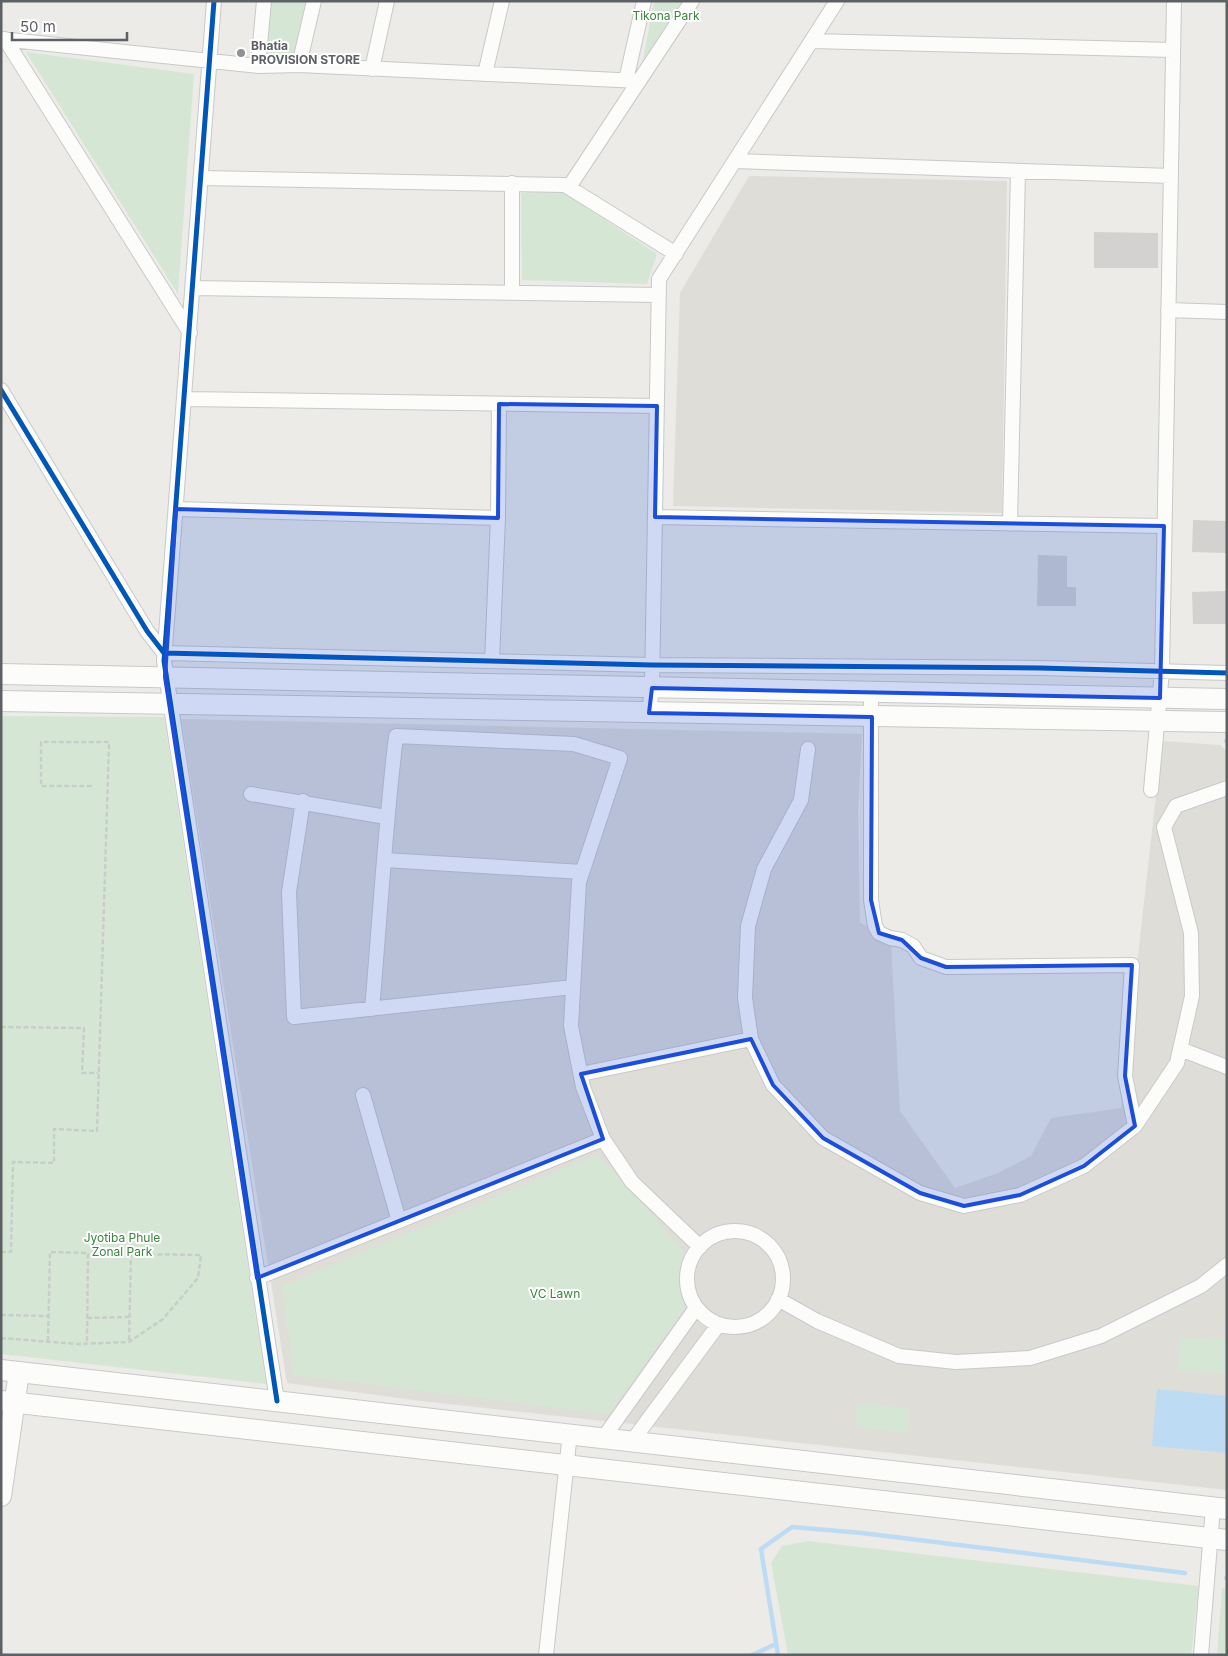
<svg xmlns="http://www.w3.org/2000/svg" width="1228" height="1656" font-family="Inter,sans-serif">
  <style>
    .education { fill: #dfddd7 }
    .green { fill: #d5e7d4 }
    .water { fill: #bddcf4 }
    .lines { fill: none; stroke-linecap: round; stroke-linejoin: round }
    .stream { stroke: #bddcf4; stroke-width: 4.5 }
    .building { fill: #d3d2d0 }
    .street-casing { stroke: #c9c9c9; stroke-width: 16 }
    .secondary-casing { stroke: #c9c9c8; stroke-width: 22 }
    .path { stroke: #c8cdca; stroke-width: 2.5; stroke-dasharray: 5 2.5; stroke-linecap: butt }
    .street { stroke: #fcfcfb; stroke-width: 14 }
    .secondary { stroke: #fcfcfb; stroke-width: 20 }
    .cycleway-casing { stroke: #fff; stroke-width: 8 }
    .cycleway { stroke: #0057b8; stroke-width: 5 }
    .marked { fill: #1d4ed8; fill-opacity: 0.2; stroke: #1d4ed8; stroke-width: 4; stroke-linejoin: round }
    .poi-dot { fill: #8f9192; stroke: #fff; stroke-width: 2 }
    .labels { text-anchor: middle; stroke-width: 4; stroke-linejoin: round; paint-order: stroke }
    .park-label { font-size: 12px; fill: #3b8440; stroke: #fff }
    .poi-label { font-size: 12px; font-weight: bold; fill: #5d6064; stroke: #fff; text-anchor: start }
  </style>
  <rect width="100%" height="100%" fill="#ecebe7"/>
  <path class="education" d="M749 176 1007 181 1002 513 673 506 680 293Z
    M181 719 862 734 858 813 860 922 891 942 900 1111 955 1188 998 1173 1031 1156 1051 1118 1121 1108 1162 741 1220 745 1227 751V1490L421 1401 287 1383Z"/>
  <path class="green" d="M268 1H314L299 65 265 59Z
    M654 1H692L639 81Z
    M26 52 194 74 178 294Z
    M561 191 657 254 647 284 522 280 521 193Z
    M1 716 164 717 266 1384 1 1354Z
    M598 1154 684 1252 678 1285 685 1308 608 1414 294 1375 282 1286Z
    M1180 1337 1227 1340V1374L1178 1371Z
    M857 1403 910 1409 908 1433 855 1427Z
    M808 1541 1199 1586 1191 1655H788L771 1563 782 1546Z
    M1222 1588 1227 1589V1655H1217Z"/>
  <path class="water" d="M1157 1389 1227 1396V1453L1152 1446Z"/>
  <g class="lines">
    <path class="stream" d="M1226 741H1227
      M1226 1578H1227
      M752 1655 776 1644
      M778 1655 761 1549 792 1527 862 1533 1185 1573"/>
  </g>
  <path class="building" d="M1094 232 1158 233V268H1094Z
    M1193 520 1227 521V553L1192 552Z
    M1038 555 1067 556V587H1076V606H1037Z
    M1227 591V624H1193L1192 592Z"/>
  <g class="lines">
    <defs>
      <path id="street" d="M214 1 164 661 277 1401
        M1 39 258 66 299 65 639 81
        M5 39 190 333
        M812 41 1173 50
        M299 65 314 1
        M258 66 264 1
        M372 69 387 1
        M485 74 502 1
        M626 80 644 1
        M735 161 1171 176
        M201 178 565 185 676 254
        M512 183V293
        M569 187 692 1
        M193 288 659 295
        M1168 310 1227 312
        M1 390 147 631 164 653 652 665 1040 668 1227 673
        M185 399 657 406
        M176 509 498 518
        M655 517 1164 526
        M1010 524 1018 171
        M492 661 498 518 499 404
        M871 693V900L875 926 879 933 890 938 902 940 913 946 921 958 946 967 1132 965 1125 1076 1135 1126
        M649 713 652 688 659 279 837 1
        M808 749 801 800 764 869 748 926 745 998 751 1039 773 1085 823 1138 920 1193 964 1206 1020 1195 1084 1166 1135 1126 1177 1063 1192 996 1191 933 1164 827 1176 806 1227 788
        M1151 790 1162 671 1174 1
        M251 794 386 817
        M303 801 289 892 294 1017 573 987
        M385 860 582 872
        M372 1009C380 918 385 827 396 736L574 744 620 758 579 882 571 1026 583 1087 603 1139 632 1182 700 1247
        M1180 1049 1227 1067
        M581 1074 751 1039
        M363 1095 399 1221
        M687 1279a48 48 0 1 1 96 0a48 48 0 1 1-96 0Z
        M257 1278 603 1139
        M778 1299 817 1321 899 1356 956 1362 1030 1358 1101 1336 1201 1286 1227 1265
        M604 1437 696 1308
        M633 1440 719 1324
        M546 1655 570 1433
        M1201 1655 1213 1507"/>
      <path id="secondary" d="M1 674 1227 699
        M1 701 1227 722
        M1 1370 1227 1509
        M1 1401 1227 1540
        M1 1496 19 1372"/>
    </defs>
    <use href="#street" class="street-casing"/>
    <use href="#secondary" class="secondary-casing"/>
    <path class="path" d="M1 1027 84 1028 82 1073H98
      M1 1252H11L13 1162 54 1163V1129L97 1131 109 742H41V786H93
      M1 1315 49 1316
      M87 1318 129 1317
      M1 1338 78 1344 129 1342 163 1319 198 1278 201 1255 131 1254 129 1342
      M48 1341 50 1252 88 1253 87 1344"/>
    <use href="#street" class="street"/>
    <use href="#secondary" class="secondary"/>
    <defs>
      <path id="cycleway" d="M214 1 164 661 277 1401
        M1 390 147 631 164 653 652 665 1040 668 1227 673"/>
    </defs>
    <use href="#cycleway" class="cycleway-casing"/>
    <use href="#cycleway" class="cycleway"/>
  </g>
  <path class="marked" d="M499 404 657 406 655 517 1164 526 1160 698 652 688 649 713 872 717 871 900 879 933 902 940 921 958 946 967 1132 965 1125 1076 1135 1126 1084 1166 1020 1195 964 1206 920 1193 823 1138 773 1085 751 1039 581 1074 603 1139 257 1278 165 677 176 509 498 518Z"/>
  <circle class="poi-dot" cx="241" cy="53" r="5"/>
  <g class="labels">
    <g class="park-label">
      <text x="666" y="20">Tikona Park</text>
      <text x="122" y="1242">Jyotiba Phule<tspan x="122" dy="14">Zonal Park</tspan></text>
      <text x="555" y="1298">VC Lawn</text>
    </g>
    <g class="poi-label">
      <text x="251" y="50">Bhatia<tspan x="251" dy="14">PROVISION STORE</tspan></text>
    </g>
  </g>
  <rect width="1228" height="1656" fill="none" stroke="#5d6064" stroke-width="5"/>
  <path d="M12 32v8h115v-8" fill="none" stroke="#5d6064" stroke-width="2.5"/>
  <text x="20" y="32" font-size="15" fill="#5d6064" stroke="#ffffff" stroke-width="4" paint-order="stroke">50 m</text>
</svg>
